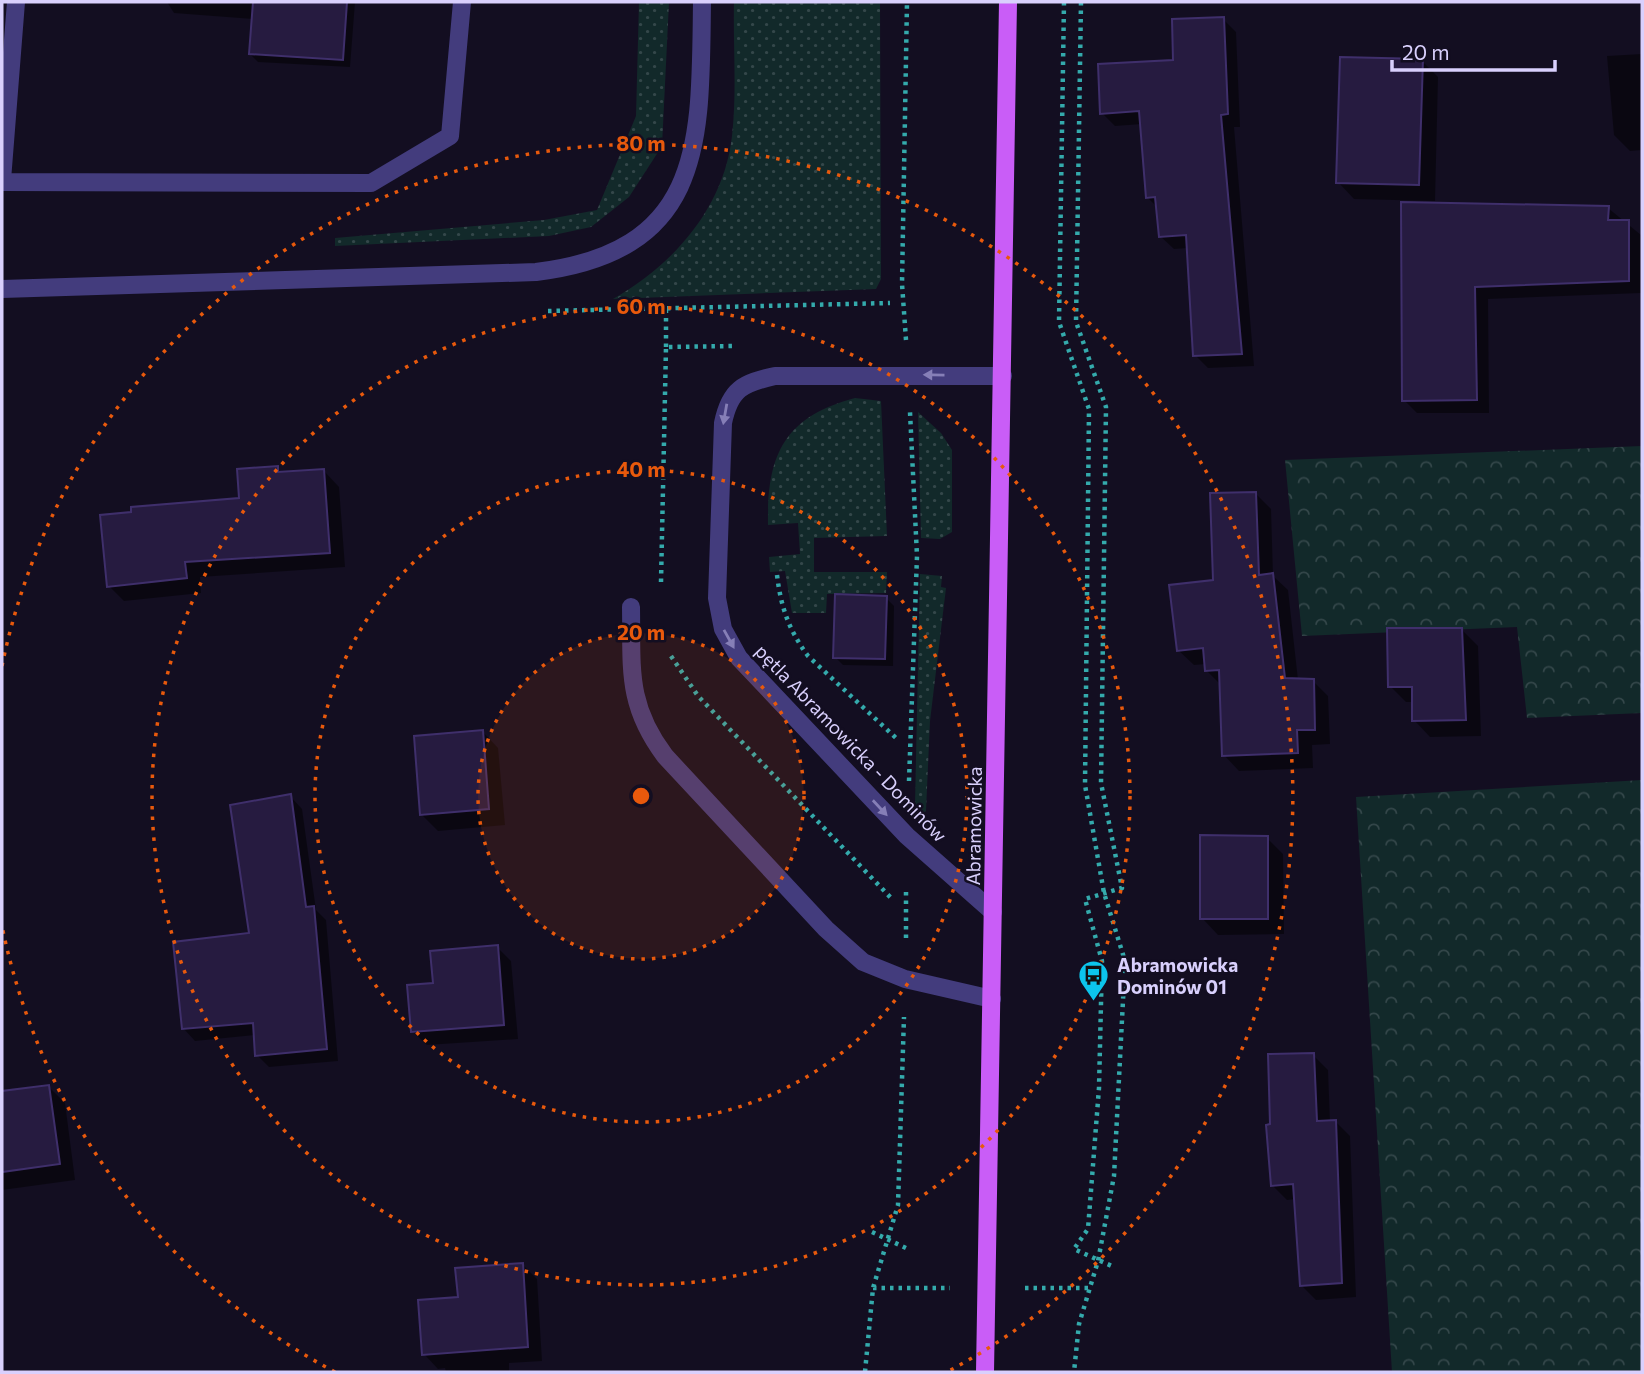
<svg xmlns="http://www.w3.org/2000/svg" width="1644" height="1374" font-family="Commissioner,sans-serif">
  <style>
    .grass { fill: url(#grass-dots) }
    .forest { fill: url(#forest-crowns) }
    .shadow { fill: #0007 }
    .building { fill: #261b40; stroke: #3f2f6b; stroke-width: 2 }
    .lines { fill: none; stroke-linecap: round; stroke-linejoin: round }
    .path { stroke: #34aaac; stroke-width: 4.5; stroke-dasharray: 3.5 5; stroke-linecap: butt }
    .service { stroke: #433c7d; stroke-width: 18 }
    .minor { stroke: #433c7d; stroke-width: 18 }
    .primary { stroke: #c95df7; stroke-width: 18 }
    .oneway { fill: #867fb7 }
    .ring { fill: none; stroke: #e8590c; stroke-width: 3.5; stroke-dasharray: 3.5 7 }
    .labels { text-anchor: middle; stroke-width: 5; stroke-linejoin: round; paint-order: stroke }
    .street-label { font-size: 19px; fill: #d9d0fd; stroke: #130e21 }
    .poi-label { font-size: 19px; font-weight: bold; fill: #d9d0fd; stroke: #130e21; text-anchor: start }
    .centre { fill: #e8590c; stroke: #130e21; stroke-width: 3.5 }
    .ring-label { font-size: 21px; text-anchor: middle; font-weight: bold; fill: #e8590c; stroke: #130e21; stroke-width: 5; stroke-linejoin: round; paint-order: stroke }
  </style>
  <defs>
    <pattern id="grass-dots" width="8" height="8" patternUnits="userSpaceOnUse" patternTransform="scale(1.75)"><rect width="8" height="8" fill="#12292a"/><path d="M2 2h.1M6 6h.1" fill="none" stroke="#34474a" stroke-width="1.8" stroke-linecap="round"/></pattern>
    <pattern id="forest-crowns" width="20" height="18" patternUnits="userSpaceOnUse" patternTransform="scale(1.75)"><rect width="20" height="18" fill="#12292a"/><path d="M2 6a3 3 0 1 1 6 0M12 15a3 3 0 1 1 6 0" fill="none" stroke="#34474a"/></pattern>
  </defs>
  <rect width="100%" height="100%" fill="#130e21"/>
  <path class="grass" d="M639 2H669L662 146 629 197 591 227 549 236 335 246V238L544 220 597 210 636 116Z
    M734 2H880L881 279 876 289 613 299C673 265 724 208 732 136 737 92 733 46 734 2Z
    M855 398 881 401 887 536 814 538V572H887L886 593 827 594 826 613H792L785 571 770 572 769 557 800 554 798 523 768 525C767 456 783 417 855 398Z
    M918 412 941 433 952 450V532L940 539 921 538Z
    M920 574 942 576 941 587 946 588 930 721 926 811 920 817 917 816 915 805Z"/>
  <path class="forest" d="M1642 446V713L1527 718 1517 627 1302 636 1285 460Z
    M1642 780V1372H1392L1356 797Z"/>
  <path class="shadow" d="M167 2H355L350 67 258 62 250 54 253 19 174 13Z
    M1223 19 1236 32 1240 127H1234L1254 366 1208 368 1195 355 1188 248 1174 249 1160 236 1158 208 1147 197 1142 124 1115 126 1102 113 1175 61Z
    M1642 54V150L1630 151 1614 135 1607 56Z
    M1422 61 1438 77 1435 201 1354 199 1338 182Z
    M1402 204 1608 208 1641 235V293L1488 299 1489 413H1417L1404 400Z
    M277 468 283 474 324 471 339 487 345 567 200 577 201 593 124 601 109 586 241 499Z
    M1255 493 1271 509 1273 576 1288 590 1298 680 1313 681 1328 696 1330 744 1312 745 1313 768 1239 771 1224 755 1221 685 1206 670V664L1194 665 1178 650 1215 581Z
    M886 598 894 606 893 666 843 665 835 657Z
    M1461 629 1478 646 1481 736 1430 737 1414 720V702H1406L1390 686Z
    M482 731 498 748 505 825 438 831 422 815Z
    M290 796 302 809 316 910 326 920 338 1061 269 1067 257 1055 255 1035 195 1041 183 1028 251 935Z
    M1267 838 1283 854 1284 934 1218 935 1202 918Z
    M497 947 511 961 518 1039 427 1045 412 1031 435 984Z
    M1313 1055 1328 1070 1330 1122 1335 1121 1350 1136 1356 1297 1316 1300 1301 1285 1296 1199 1287 1200 1272 1185V1126Z
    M48 1086 65 1103 75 1180 2 1190V1093Z
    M522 1264 537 1279 542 1361 509 1363V1372H446L445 1368 438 1369 424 1354Z"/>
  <path class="building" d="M253 2H347L343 60 249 54Z
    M1224 17 1228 114 1221 115 1242 354 1193 356 1186 235 1159 237 1155 197 1146 198 1139 111 1100 114 1098 64 1173 60 1172 19Z
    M1340 57 1423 59 1419 185 1336 183Z
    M1401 202 1609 206 1608 220H1629V281L1475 287 1477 400 1402 401Z
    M278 466V472L324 469 330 553 185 562 187 578 107 587 100 515 131 512V507L239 498 237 469Z
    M1256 492 1259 575 1273 573 1285 678 1314 679 1315 730H1297L1298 753 1222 756 1219 670 1205 671 1203 648 1177 651 1169 585 1213 580 1210 493Z
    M835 594 887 596 885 659 833 658Z
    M1387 628H1462L1466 720 1412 721V687H1388Z
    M483 730 489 809 420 815 414 736Z
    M291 794 306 907 314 906 327 1049 255 1056 253 1023 182 1029 173 942 249 933 230 805Z
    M1200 835 1268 836V919H1200Z
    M498 945 504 1025 411 1032 407 985 433 983 430 951Z
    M1314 1053 1317 1121 1336 1120 1342 1283 1300 1286 1293 1184 1271 1186 1266 1125 1270 1124 1268 1054Z
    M49 1085 60 1164 2 1172V1091Z
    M523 1263 528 1347 422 1355 418 1300 458 1297 455 1268Z"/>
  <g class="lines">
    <path class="path" d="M1064 2 1059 322 1089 409 1085 785 1104 893 1125 961 1114 1176 1098 1261 1079 1324 1074 1372
      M1081 2 1076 322 1106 407 1101 783 1122 888 1085 899 1102 961 1099 1088 1088 1229 1074 1249 1114 1267
      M548 311 890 303
      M906 340 902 284 907 2
      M666 347V308
      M777 575C781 608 789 630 808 656L896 738
      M661 582 666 347 736 346
      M671 656 698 696 891 898
      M909 781 917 556 910 412
      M906 938V887
      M872 1232 906 1248
      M873 1288H950
      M1025 1288H1090
      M865 1372 873 1288 898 1205 904 1017"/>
    <path class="service" d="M2 180 16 2
      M2 182 371 183 450 136 462 2
      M631 607C632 668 626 704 665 756L826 929 863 962 905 979 992 999
      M993 912 907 836 739 658 723 629 717 598 723 423C730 389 743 383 775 376H1003"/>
    <path class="minor" d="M2 289 536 272C707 251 700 139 702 2"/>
    <path class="primary" d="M985 1372 1008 2"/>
  </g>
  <defs><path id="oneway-solid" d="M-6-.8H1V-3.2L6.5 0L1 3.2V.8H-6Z" transform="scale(1.75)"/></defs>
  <g class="oneway">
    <use href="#oneway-solid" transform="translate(934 375) rotate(-179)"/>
    <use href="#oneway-solid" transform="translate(725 414) rotate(100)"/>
    <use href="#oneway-solid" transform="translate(729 639) rotate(61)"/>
    <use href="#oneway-solid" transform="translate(880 808) rotate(47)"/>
  </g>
  <circle cx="641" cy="796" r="163" fill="#e8590c" fill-opacity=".12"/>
  <g class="ring">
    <circle cx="641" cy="796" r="163"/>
    <circle cx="641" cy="796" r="326"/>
    <circle cx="641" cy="796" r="489"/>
    <path d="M335 1372A652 652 0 0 1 2 926M2 666A652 652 0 1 1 947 1372"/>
  </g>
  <defs>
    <symbol id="bus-pin" viewBox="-11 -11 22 30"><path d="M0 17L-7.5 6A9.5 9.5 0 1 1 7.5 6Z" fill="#0cc5ec" stroke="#130e21"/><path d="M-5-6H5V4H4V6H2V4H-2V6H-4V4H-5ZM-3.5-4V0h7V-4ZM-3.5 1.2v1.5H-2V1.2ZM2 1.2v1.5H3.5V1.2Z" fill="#111"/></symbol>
  </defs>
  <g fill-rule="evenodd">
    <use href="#bus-pin" x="1076" y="958" width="35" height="47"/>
  </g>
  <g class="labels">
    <g class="street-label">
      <text transform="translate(851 743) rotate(46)" y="7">pętla Abramowicka - Dominów</text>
      <text transform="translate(974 826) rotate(-89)" y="7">Abramowicka</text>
    </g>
    <g class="poi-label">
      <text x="1117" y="972">Abramowicka<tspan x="1117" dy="22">Dominów 01</tspan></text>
    </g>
  </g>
  <circle cx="641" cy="796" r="10" class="centre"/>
  <g class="ring-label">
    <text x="641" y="151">80 m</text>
    <text x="641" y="314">60 m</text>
    <text x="641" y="477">40 m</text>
    <text x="641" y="640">20 m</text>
  </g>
  <rect width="1644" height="1374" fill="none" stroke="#d9d0fd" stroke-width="7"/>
  <path d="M1392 60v10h163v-10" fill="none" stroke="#d9d0fd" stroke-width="3.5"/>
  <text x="1402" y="60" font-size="21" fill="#d9d0fd" stroke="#130e21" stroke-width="5" paint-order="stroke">20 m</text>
</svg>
